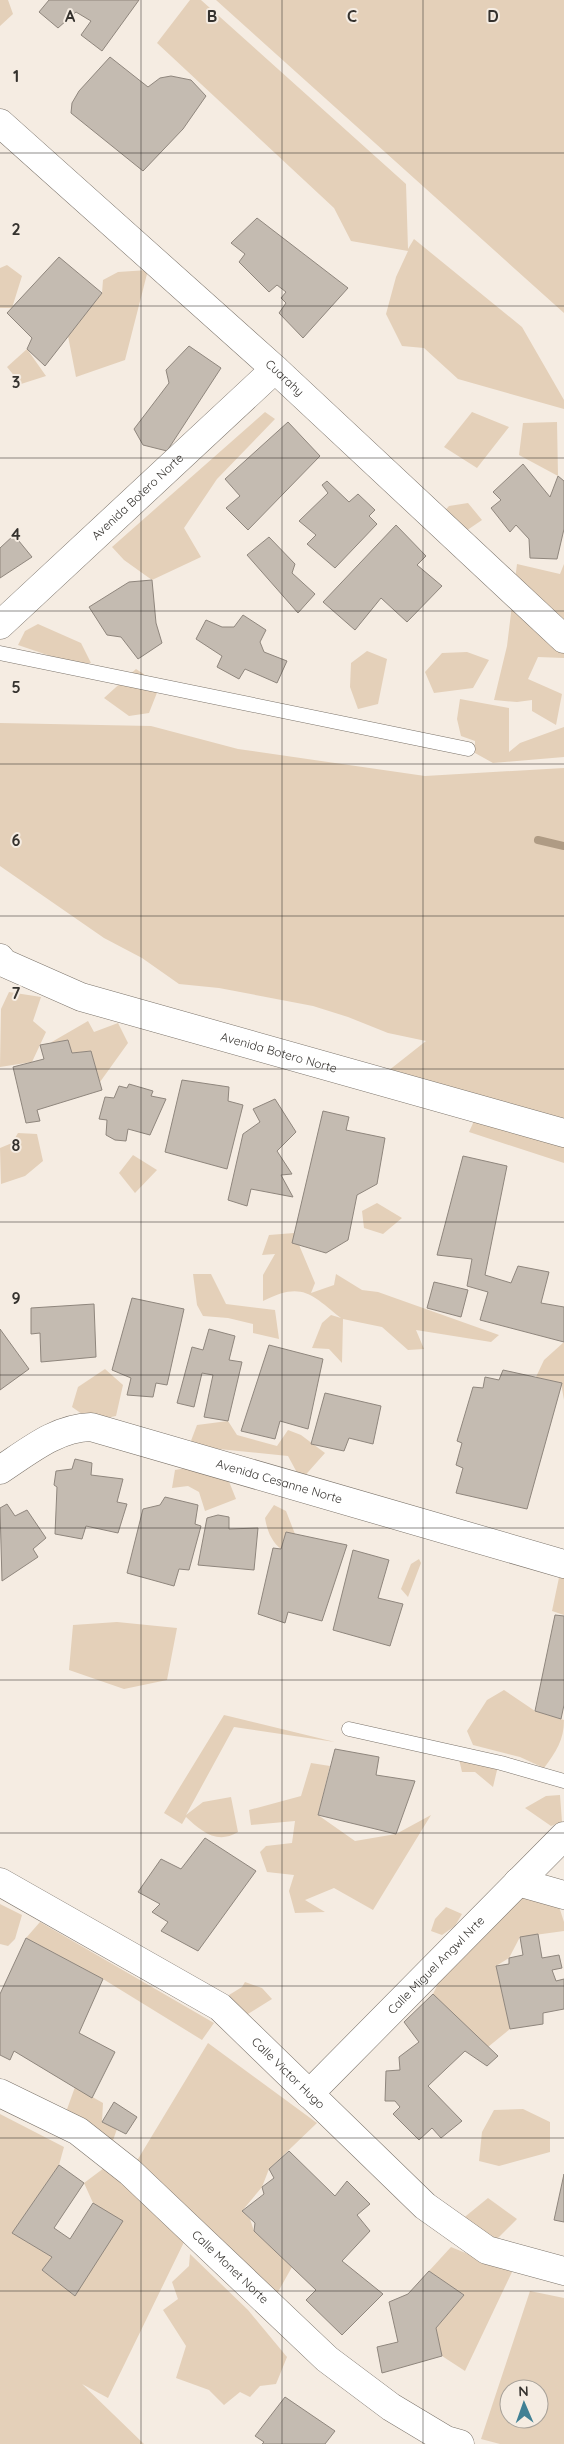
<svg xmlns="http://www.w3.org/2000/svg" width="564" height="2444" font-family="Quicksand,sans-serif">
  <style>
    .green { fill: #e4d0b9; fill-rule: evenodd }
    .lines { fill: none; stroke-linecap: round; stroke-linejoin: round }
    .stream { stroke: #af9b84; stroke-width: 8 }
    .building { fill: #c4bbb1; stroke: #8f867d }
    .service-casing { stroke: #7b736a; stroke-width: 15 }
    .minor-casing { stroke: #7b736a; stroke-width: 29 }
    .service { stroke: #fff; stroke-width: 14 }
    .minor { stroke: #fff; stroke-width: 28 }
    .grid { fill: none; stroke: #35322e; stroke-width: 1; stroke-opacity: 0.55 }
    .labels { text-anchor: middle; stroke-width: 4; stroke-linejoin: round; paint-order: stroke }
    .street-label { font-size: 12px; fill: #35322e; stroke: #f5ece2 }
    .grid-label { font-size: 16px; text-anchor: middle; font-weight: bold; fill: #35322e; stroke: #f5ece2; stroke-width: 4; stroke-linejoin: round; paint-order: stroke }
  </style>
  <rect width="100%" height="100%" fill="#f5ece2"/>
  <path class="green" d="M0 0H8L13 14 0 26Z
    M190 0H201L406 184 408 249 414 239 522 327 564 400V409L458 379 424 348 402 346 386 314 396 277 408 251 351 241 334 208 157 43Z
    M216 0H564V313Z
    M7 265 22 276 12 308H0V268Z
    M148 270 125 360 76 377 68 336 102 293 103 280 118 272Z
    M27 349 46 376 21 384 7 367Z
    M265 412 275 419 217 479 184 528 201 557 152 580 124 560 112 547Z
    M472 412 509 427 477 468 444 447Z
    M557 422 558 476 519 455 523 423Z
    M468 503 482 520 463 533 441 515 449 506Z
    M517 564 560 574 564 564V658L538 657 528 679 562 694 556 725 532 711V700L517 702 494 700 507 646Z
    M38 624 81 643 91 663H71L18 645 25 631Z
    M367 651 387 659 378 704 358 709 350 687 351 663Z
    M467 652 489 660 473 688 434 693 425 672 442 653Z
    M136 669 160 685 149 713 129 716 104 698Z
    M460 699 509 708V752L520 743 564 727V757L493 763 475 753V741L461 736 457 719Z
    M0 723 151 726 238 749 425 776 564 768V1119L388 1071 426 1041 388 1033 348 1017 313 1006 219 988 179 984 142 958 104 938 0 866Z
    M9 992 41 997 33 1021 46 1032 32 1062 0 1067 1 1009Z
    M88 1021 94 1032 118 1023 128 1043 100 1082 91 1051 72 1053 68 1040 50 1043Z
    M474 1121 564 1147V1163L469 1132Z
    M18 1133 37 1134 43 1161 25 1176 1 1184 0 1148 12 1143Z
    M133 1155 157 1170 135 1193 119 1173Z
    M377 1203 402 1218 383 1234 364 1228 362 1211Z
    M294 1233 315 1283 311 1293 334 1285 336 1274 362 1290 378 1292 499 1335 491 1342 416 1330 424 1349 408 1350 382 1327 343 1319 342 1363 329 1349 312 1348 322 1323 331 1315 341 1318C311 1294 302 1281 263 1301V1275L275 1254 262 1255 269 1235Z
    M193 1274H211L226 1304 275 1310 279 1339 253 1333V1324L228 1318 203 1316 197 1305Z
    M564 1342V1400L561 1383 536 1377 544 1360Z
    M105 1369 123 1385 116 1416 92 1421 72 1407 78 1387Z
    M228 1421 237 1435 277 1446 288 1430 301 1435 325 1453 301 1480 288 1456 189 1446 197 1425Z
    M191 1467 228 1479 236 1499 205 1511 199 1492 188 1486 172 1488 175 1470Z
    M274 1505 286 1511 295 1534 286 1532 281 1549C271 1541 267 1530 265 1518Z
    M419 1559 421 1563 408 1597 401 1589 411 1564Z
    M561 1568 564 1569V1615L552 1611Z
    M117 1622 177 1628 167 1680 124 1689 69 1670 73 1625Z
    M504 1690 535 1711 564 1720C564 1740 556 1752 544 1768L520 1757 473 1745 467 1731 487 1700Z
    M224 1715 335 1742 234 1727 186 1815 203 1802 231 1797 238 1832C217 1845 201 1831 186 1817L182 1824 164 1813Z
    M458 1755 498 1766 493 1787 475 1772H462Z
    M311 1763 330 1766 318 1815 355 1841 396 1834 431 1815 373 1910 334 1888 305 1900 325 1912 295 1913 289 1891 294 1875 267 1872 260 1852 266 1846 292 1843 295 1821 251 1825 249 1810 301 1796Z
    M560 1795 562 1822 551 1826 525 1808 546 1796Z
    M555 1894 564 1922V1931L520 1937 509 1958 496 1966 510 2029 488 2047 433 1994 445 1969 516 1895Z
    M0 1904 22 1915 15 1939 8 1946 0 1944Z
    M446 1907 462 1914 455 1926 442 1935 431 1931 435 1919Z
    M40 1922 214 2023 202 2040 103 1979 26 1938Z
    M245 1982 262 1988 272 1999 243 2017 230 2006 229 1995 242 1987Z
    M208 2043 317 2123 269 2169 262 2187 242 2211 250 2219 254 2231 292 2267 274 2299 132 2169Z
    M75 2087 103 2103 102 2122 117 2129 111 2146 66 2112Z
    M523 2109 550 2122V2152L499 2166 479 2161 482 2132 494 2110Z
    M0 2114 64 2147 59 2165 12 2233 52 2257 42 2270 74 2295 93 2203 84 2183 112 2162 186 2238 108 2398 82 2384 144 2444H0Z
    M488 2198 517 2219 489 2247 461 2220Z
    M451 2247 512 2272 465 2371 442 2356 436 2328 464 2295 429 2271Z
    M190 2254 248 2310 287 2357 276 2384 260 2386 250 2397 240 2392 224 2405 209 2390 176 2378 186 2346 163 2310 178 2299 172 2282 189 2266Z
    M530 2291 564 2298V2444H500L481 2439ZM509 2389H539V2419H509Z"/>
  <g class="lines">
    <path class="stream" d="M538 840 564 846"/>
  </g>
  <path class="building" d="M49 0H139L102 51 81 35 91 21 76 12 58 28 39 12Z
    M110 57 148 87 160 78 171 76 191 80 206 96 183 129 143 171 71 113 72 103 79 91Z
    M257 218 348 288 303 338 279 313 286 303 281 298 286 292 277 285 269 292 239 262 245 254 231 243Z
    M59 257 102 293 45 366 27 349 32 338 7 313Z
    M189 346 221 368 167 451 143 445 134 429 169 383 166 370Z
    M288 422 320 456 248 530 226 508 240 496 225 479Z
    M523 464 550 497 558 476 564 481V529L557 559 530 558 529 539 516 525 510 532 491 508 501 500 493 492Z
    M327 481 349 502 358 494 375 510 369 516 377 524 335 568 307 544 316 535 299 521 328 493 322 485Z
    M396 525 426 556 417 565 442 586 407 622 381 598 355 630 323 602Z
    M14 535 32 557 0 578V548Z
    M269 537 295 564 292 573 315 594 298 613 247 555Z
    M152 580 156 623 162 643 138 659 121 637 107 635 89 607 129 582Z
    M243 615 266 630 260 642 264 652 287 661 277 683 245 669 239 679 217 667 222 656 196 639 206 620 222 627H234Z
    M68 1040 72 1053 91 1051 102 1090 37 1110 40 1121 26 1123 13 1067 44 1059 40 1045Z
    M182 1080 229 1087 228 1101 243 1105 227 1169 165 1152Z
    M129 1084 153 1091 151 1096 166 1099 150 1135 128 1129 126 1141 115 1140 106 1135 107 1120 99 1119 105 1097 114 1098 119 1086 127 1088Z
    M275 1099 296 1132 277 1151 292 1174 281 1175 293 1197 251 1189 247 1206 228 1200 243 1134 260 1122 253 1109Z
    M323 1111 349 1117 346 1130 385 1138 377 1184 357 1195 348 1240 326 1253 292 1243Z
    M463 1156 507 1166 485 1275 511 1283 518 1266 549 1272 541 1303 564 1307V1342L480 1320 488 1292 467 1286 472 1259 437 1255Z
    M434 1282 468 1290 461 1317 427 1308Z
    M132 1298 184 1309 167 1385 156 1383 153 1397 127 1395 131 1378 112 1370Z
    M94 1304 96 1357 41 1362 40 1333 31 1334V1308Z
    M0 1329 29 1369 0 1390Z
    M209 1329 235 1336 229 1360 242 1362 228 1421 204 1417 213 1375 202 1373 194 1407 177 1403 192 1347 203 1350Z
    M269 1345 323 1359 308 1429 280 1421 275 1439 241 1431Z
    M503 1370 562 1383 527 1509 456 1493 463 1468 456 1465 462 1443 457 1441 473 1387 483 1388 485 1377 499 1380Z
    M325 1393 381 1406 373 1444 349 1438 344 1451 311 1444Z
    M75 1459 92 1463 91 1475 123 1479 117 1502 127 1504 118 1533 86 1526 82 1539 55 1534 57 1487 54 1485 56 1471 72 1469Z
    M165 1497 198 1505 195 1524 201 1526 189 1570 179 1569 174 1586 127 1573 143 1509 160 1505Z
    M7 1504 15 1516 27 1510 46 1538 33 1549 38 1557 2 1581 0 1508Z
    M218 1515 229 1517V1529L258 1528 254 1570 198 1565 207 1518Z
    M286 1532 347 1545 322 1621 288 1612 285 1623 258 1614 273 1548 281 1549Z
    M353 1550 389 1560 378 1598 403 1604 390 1646 333 1630Z
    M555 1615 564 1616V1705L561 1719 535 1711Z
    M335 1749 379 1757 376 1775 415 1781 396 1834 318 1815Z
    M205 1838 256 1871 198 1951 161 1931 168 1922 152 1912 160 1904 138 1892 161 1859 181 1869Z
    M538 1934 542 1958 559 1955 562 1968 552 1970 556 1981 564 1979V2009L543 2013V2024L510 2029 496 1966 509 1964V1958L523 1955 520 1937Z
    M26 1938 103 1979 79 2033 115 2052 92 2098 14 2051 10 2060 0 2055V1994Z
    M433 1994 498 2056 487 2066 465 2051 428 2086 462 2121 441 2138 432 2128 419 2140 393 2114 400 2107 395 2101H385L386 2071 400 2070 399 2057 419 2042 404 2022Z
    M114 2102 137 2117 126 2134 102 2122Z
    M289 2151 335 2196 347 2181 370 2204 357 2215 370 2231 342 2261 383 2294 342 2335 306 2300 316 2290 254 2231 255 2223 242 2211 264 2194 262 2187 274 2178 269 2169Z
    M59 2165 84 2183 54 2228 70 2239 93 2203 123 2221 75 2296 42 2270 52 2257 12 2233Z
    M564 2174V2222L554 2220Z
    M429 2271 464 2295 436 2328 442 2356 382 2373 377 2347 398 2342 389 2302 408 2294Z
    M285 2397 335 2431 325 2444H262L264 2442 255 2436Z"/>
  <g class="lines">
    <defs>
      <path id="service" d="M0 653 468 749
        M349 1729 501 1763 564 1781"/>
      <g id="minor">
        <path id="s1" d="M0 123 275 369 564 639"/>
        <path id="s2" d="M0 625 275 369"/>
        <path id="s3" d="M0 958 4 963 81 997 564 1133"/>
        <path id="s4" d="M0 1470C29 1451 56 1428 91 1427L564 1564"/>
        <path id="s5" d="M0 1882 220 2007 425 2206 487 2250 564 2271"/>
        <path d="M518 1882 564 1895"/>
        <path id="s6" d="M0 2093 78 2131 130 2172 327 2359 391 2407 446 2440 460 2444"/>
        <path id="s7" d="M309 2094 564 1836"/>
      </g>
    </defs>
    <use href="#service" class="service-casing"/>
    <use href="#minor" class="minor-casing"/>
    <use href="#service" class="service"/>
    <use href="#minor" class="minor"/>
  </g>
  <path class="grid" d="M141 0V2444M282 0V2444M423 0V2444M0 153H564M0 306H564M0 458H564M0 611H564M0 764H564M0 916H564M0 1069H564M0 1222H564M0 1375H564M0 1528H564M0 1680H564M0 1833H564M0 1986H564M0 2138H564M0 2291H564"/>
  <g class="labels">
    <g class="street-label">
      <text dy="4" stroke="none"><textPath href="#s1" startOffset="382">Cuarahy</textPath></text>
      <text dy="4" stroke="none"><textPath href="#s2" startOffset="188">Avenida Botero Norte</textPath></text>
      <text dy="4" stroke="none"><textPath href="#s3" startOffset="296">Avenida Botero Norte</textPath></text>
      <text dy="4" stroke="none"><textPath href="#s4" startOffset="298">Avenida Cesanne Norte</textPath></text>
      <text dy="4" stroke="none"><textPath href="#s7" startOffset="181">Calle Miguel Angwl Nrte</textPath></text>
      <text dy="4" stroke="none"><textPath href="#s5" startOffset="348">Calle Victor Hugo</textPath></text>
      <text dy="4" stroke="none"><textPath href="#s6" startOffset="291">Calle Monet Norte</textPath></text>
    </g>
  </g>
  <g class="grid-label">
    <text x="70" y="22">A</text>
    <text x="212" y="22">B</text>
    <text x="352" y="22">C</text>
    <text x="493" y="22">D</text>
    <text x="16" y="82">1</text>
    <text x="16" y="235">2</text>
    <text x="16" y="388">3</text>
    <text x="16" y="540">4</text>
    <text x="16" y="693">5</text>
    <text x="16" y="846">6</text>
    <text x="16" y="999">7</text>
    <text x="16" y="1151">8</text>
    <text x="16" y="1304">9</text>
  </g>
  <g transform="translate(524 2404) rotate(358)"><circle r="24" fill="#f5ece2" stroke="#a8a29a"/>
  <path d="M0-4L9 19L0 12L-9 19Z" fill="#408094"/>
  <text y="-8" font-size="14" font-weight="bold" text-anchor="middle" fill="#35322e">N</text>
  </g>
</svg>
